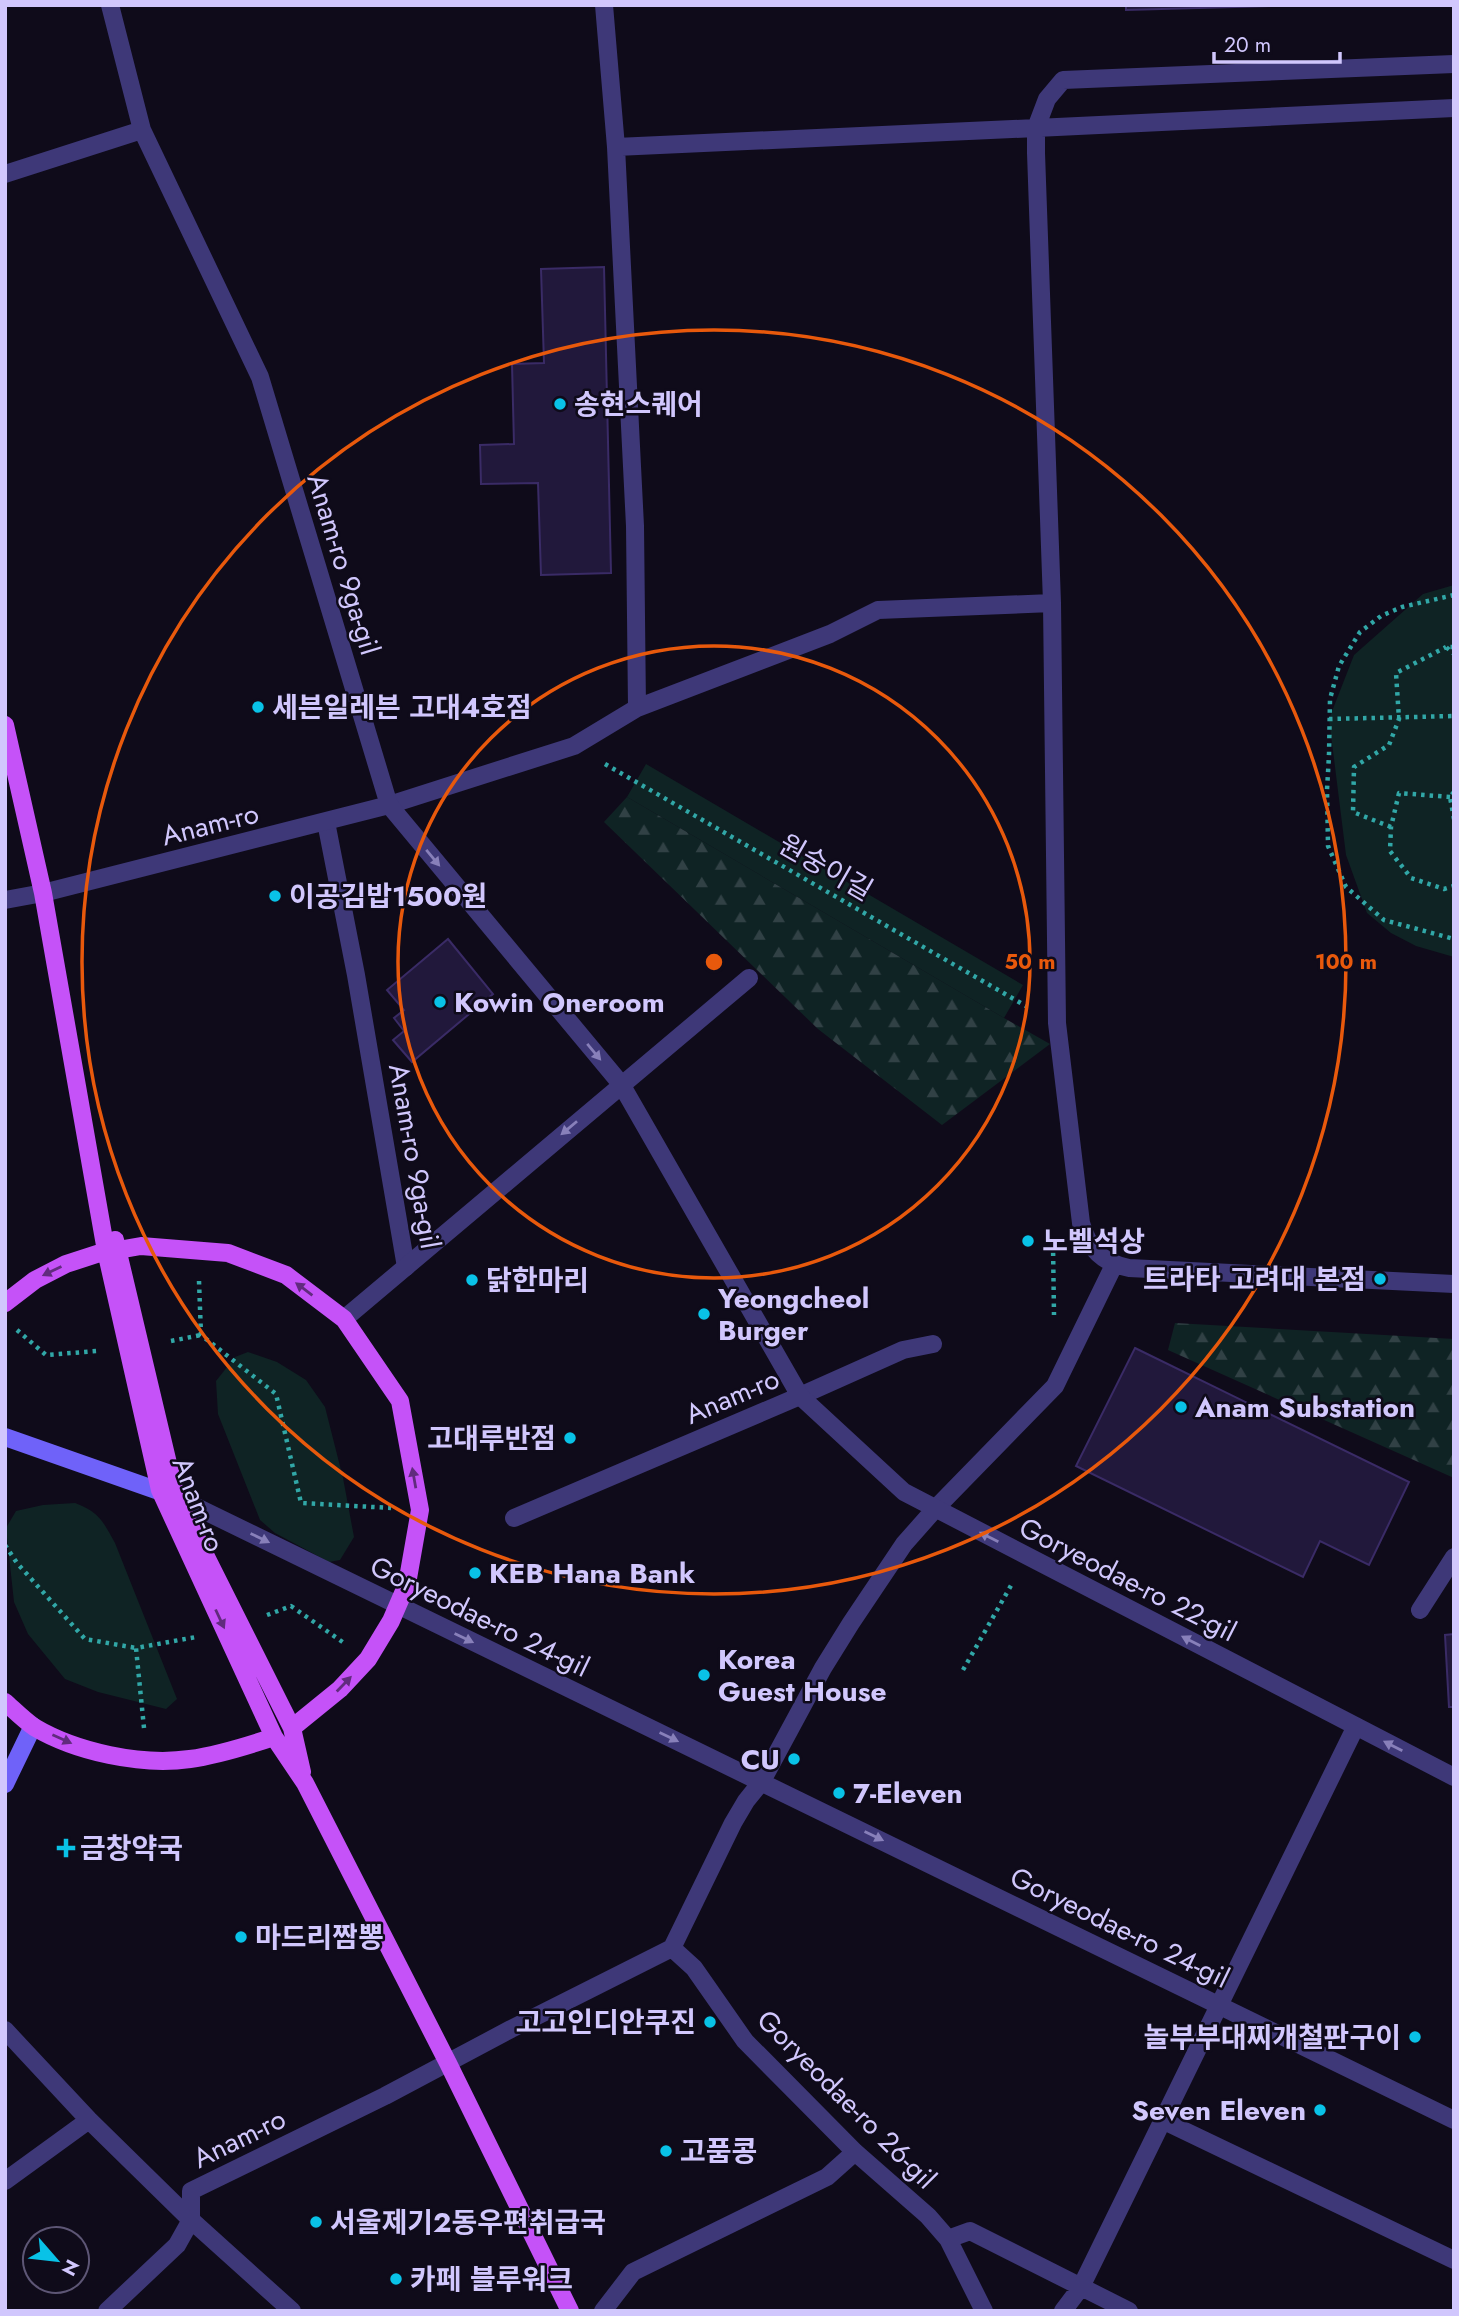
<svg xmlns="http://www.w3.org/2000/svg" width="1459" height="2316" font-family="Jost,'Noto Sans KR',sans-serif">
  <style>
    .green { fill: #0f2324 }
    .forest { fill: url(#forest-firs) }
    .building { fill: #21183b; stroke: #3a2b66; stroke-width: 2 }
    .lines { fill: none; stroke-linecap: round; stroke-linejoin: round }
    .path { stroke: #31a7a7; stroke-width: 4.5; stroke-dasharray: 3.5 5; stroke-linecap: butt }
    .lane { stroke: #3e3878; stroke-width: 18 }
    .street { stroke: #3e3878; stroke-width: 18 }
    .secondary { stroke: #6f62f9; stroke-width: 18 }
    .primary { stroke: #c552f8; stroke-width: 18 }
    .oneway { fill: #8880ba }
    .oneway2 { fill: #612b7e }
    .ring { fill: none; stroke: #e8590c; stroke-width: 3.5 }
    .poi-dot { fill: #09c2e7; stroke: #0f0b1a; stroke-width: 2.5 }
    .labels { text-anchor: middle; stroke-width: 5; stroke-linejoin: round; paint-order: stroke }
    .poi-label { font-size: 28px; font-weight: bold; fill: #d1c7fd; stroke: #0f0b1a; text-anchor: start }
    .street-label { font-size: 28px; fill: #d1c7fd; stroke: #0f0b1a }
    .centre { fill: #e8590c; stroke: #0f0b1a; stroke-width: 3.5 }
    .ring-label { font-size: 21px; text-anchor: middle; font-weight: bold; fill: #e8590c; stroke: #0f0b1a; stroke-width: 5; stroke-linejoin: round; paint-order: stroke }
  </style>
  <defs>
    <pattern id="forest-firs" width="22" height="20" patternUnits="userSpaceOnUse" patternTransform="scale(1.75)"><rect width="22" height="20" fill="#0f2324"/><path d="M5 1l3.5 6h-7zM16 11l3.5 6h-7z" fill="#314145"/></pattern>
  </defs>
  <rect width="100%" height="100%" fill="#0f0b1a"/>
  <path class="green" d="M1454 585V957L1416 946 1391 933 1367 913 1346 855 1329 719 1354 655 1423 594Z
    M646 764 1023 985 1004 1018 627 797Z
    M248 1352 277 1362 306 1380 325 1407 343 1478 354 1537 340 1560 329 1562 275 1533 260 1520 218 1414 216 1381 235 1357Z
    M75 1503C100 1513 102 1520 115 1543L177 1699 166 1709 98 1692 65 1679 28 1634 14 1602 6 1528 16 1511 43 1505Z"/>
  <path class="forest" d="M627 797 1004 1018 1050 1044 942 1125 818 1029 604 822Z
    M1175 1323 1454 1339V1478L1168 1350Z"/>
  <path class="building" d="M1126 5H1309L1126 10Z
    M604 267 611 573 541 575 538 483 481 484 480 445 514 444 512 364 544 363 541 269Z
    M448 939 493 994 412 1062 393 1040 404 1031 394 1018 404 1010 387 990Z
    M1135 1348 1409 1482 1369 1565 1320 1541 1303 1577 1076 1466Z
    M1454 1634V1707H1449L1445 1635Z"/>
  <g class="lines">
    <path class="path" d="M1454 595 1402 607 1381 616 1360 632 1339 666 1330 699 1329 755 1327 790 1328 846 1346 887 1384 920 1454 939
      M1454 647H1446L1454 654
      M1329 719 1454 716
      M605 764 1026 1006
      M1454 792 1450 797 1454 819
      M1450 797 1399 793 1391 827 1390 851 1411 878 1444 889 1454 886
      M1391 827 1353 812 1354 767 1389 745 1399 719 1396 673 1446 647
      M1053 1244 1054 1315
      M199 1281 201 1335 276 1394 301 1503 391 1508
      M17 1330 46 1355 97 1351
      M171 1341 201 1335
      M5 1545 17 1563 85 1639 136 1648
      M267 1615 291 1606 344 1643
      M963 1670 1013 1582
      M144 1728 136 1648 196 1637"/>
    <path class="lane" d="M604 5 616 147
      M1454 108 1036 128V153L1052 603 1057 1023 1081 1223C1088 1248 1102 1263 1129 1268L1454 1284
      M1052 603 878 610 830 634 637 708 635 526 616 147 1036 128 1047 99 1063 80 1454 64
      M389 805 574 746 637 708
      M326 822 356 975 406 1267
      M800 1396 903 1350 933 1344
      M935 1509 1055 1386 1114 1265
      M1420 1610 1454 1557"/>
    <path class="street" d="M110 5 142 130 260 377 389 805 621 1084 800 1396 904 1492 1454 1777
      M5 174 142 130
      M5 900 43 893 389 805
      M344 1319 749 978
      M176 1497 1454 2120
      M935 1509 904 1544 851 1623 823 1668 762 1781 746 1801 733 1823 672 1948 694 1968 745 2041 855 2152 928 2216 948 2239 970 2231 1129 2311
      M514 1518 800 1396
      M5 2030 89 2120 191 2220 292 2311
      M1164 2121 1454 2260
      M5 2181 89 2120
      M948 2239 984 2311
      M107 2311 177 2245 191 2220V2191L385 2096 511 2029 672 1948
      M603 2311 633 2272 827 2177 855 2152
      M1063 2311 1081 2287 1356 1726"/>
    <path class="secondary" d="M5 1437 173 1496
      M5 1784 33 1726"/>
    <path class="primary" d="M5 725 43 893 106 1251 160 1490 274 1737 305 1783 448 2063 570 2311
      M115 1240 176 1497 292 1728 302 1772
      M118 1250 141 1246 228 1253 286 1275 344 1319 400 1401 420 1510 407 1584 391 1621 368 1659 340 1689 292 1728
      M5 1303 35 1280 66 1264 106 1251
      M5 1702C14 1710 24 1720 34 1727 76 1752 141 1766 190 1759 219 1755 247 1746 274 1737"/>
  </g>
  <defs><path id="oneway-solid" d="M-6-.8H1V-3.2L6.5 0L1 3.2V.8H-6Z" transform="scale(1.75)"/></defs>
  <g class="oneway">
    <use href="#oneway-solid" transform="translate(433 858) rotate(50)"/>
    <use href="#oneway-solid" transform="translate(594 1052) rotate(50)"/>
    <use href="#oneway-solid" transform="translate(569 1128) rotate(140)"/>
    <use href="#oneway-solid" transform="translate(989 1537) rotate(-153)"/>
    <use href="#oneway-solid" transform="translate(260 1538) rotate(26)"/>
    <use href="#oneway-solid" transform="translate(464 1638) rotate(26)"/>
    <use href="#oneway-solid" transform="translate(1191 1641) rotate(-153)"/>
    <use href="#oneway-solid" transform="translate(669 1737) rotate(26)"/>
    <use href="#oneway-solid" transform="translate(1393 1746) rotate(-153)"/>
    <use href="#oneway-solid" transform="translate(874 1836) rotate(26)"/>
  </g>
  <g class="oneway2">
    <use href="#oneway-solid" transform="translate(52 1271) rotate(154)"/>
    <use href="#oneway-solid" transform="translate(304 1289) rotate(-143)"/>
    <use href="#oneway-solid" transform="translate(414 1478) rotate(-100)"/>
    <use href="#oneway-solid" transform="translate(220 1619) rotate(65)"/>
    <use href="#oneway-solid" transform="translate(344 1684) rotate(-46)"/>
    <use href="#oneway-solid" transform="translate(62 1739) rotate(24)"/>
  </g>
  <g class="ring">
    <circle cx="714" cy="962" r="316"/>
    <circle cx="714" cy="962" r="632"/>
  </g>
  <g class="poi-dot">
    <circle cx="560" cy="404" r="7"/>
    <circle cx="258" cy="707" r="7"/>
    <circle cx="275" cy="896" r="7"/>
    <circle cx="440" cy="1002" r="7"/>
    <circle cx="1028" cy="1241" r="7"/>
    <circle cx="1380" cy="1279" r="7"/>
    <circle cx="472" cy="1280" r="7"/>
    <circle cx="704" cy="1314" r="7"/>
    <circle cx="1181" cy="1407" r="7"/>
    <circle cx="570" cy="1438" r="7"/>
    <circle cx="475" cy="1573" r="7"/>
    <circle cx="704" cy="1675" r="7"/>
    <circle cx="794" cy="1759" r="7"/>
    <circle cx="839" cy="1793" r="7"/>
    <path d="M62.5 1837.5h7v7h7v7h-7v7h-7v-7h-7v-7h7z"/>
    <circle cx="241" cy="1937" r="7"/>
    <circle cx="710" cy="2022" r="7"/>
    <circle cx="1415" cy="2037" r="7"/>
    <circle cx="1320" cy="2110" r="7"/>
    <circle cx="666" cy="2151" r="7"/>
    <circle cx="316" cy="2222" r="7"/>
    <circle cx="396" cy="2279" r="7"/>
  </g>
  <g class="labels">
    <g class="poi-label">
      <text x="574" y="414">송현스퀘어</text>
      <text x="272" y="717">세븐일레븐 고대4호점</text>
      <text x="289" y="906">이공김밥1500원</text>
      <text x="454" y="1012">Kowin Oneroom</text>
      <text x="1042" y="1251">노벨석상</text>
      <text x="1366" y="1289" text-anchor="end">트라타 고려대 본점</text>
      <text x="486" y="1290">닭한마리</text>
      <text x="718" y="1308">Yeongcheol<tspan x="718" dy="32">Burger</tspan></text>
      <text x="1195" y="1417">Anam Substation</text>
      <text x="556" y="1448" text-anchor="end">고대루반점</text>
      <text x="489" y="1583">KEB Hana Bank</text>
      <text x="718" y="1669">Korea<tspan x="718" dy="32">Guest House</tspan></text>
      <text x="780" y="1769" text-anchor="end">CU</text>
      <text x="853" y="1803">7-Eleven</text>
      <text x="80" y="1858">금창약국</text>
      <text x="255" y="1947">마드리짬뽕</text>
      <text x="696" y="2032" text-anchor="end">고고인디안쿠진</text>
      <text x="1401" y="2047" text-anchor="end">놀부부대찌개철판구이</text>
      <text x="1306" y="2120" text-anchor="end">Seven Eleven</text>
      <text x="680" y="2161">고품콩</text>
      <text x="330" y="2232">서울제기2동우편취급국</text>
      <text x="410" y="2289">카페 블루워크</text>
    </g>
    <g class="street-label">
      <text transform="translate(344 564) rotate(73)" y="10">Anam-ro 9ga-gil</text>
      <text transform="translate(210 824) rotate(-14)" y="10">Anam-ro</text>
      <text transform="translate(826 867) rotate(30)" y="10">원숭이길</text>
      <text transform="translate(415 1156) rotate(80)" y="10">Anam-ro 9ga-gil</text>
      <text transform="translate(732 1396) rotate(-23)" y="10">Anam-ro</text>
      <text transform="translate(199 1504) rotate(69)" y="10">Anam-ro</text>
      <text transform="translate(1128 1579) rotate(27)" y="10">Goryeodae-ro 22-gil</text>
      <text transform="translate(480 1616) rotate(26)" y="10">Goryeodae-ro 24-gil</text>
      <text transform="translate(1120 1927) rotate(26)" y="10">Goryeodae-ro 24-gil</text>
      <text transform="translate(847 2099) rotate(45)" y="10">Goryeodae-ro 26-gil</text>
      <text transform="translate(239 2138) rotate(-26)" y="10">Anam-ro</text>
    </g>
  </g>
  <circle cx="714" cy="962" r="10" class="centre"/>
  <g class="ring-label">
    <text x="1030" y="969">50 m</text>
    <text x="1346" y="969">100 m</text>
  </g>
  <rect width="1459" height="2316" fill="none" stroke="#d1c7fd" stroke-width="14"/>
  <g transform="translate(56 2260) rotate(118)"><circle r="33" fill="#0f0b1a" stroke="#5d5675" stroke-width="2"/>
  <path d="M0-5L12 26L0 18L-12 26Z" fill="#09c2e7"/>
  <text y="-10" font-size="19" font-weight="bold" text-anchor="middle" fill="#d1c7fd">N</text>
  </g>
  <path d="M1214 52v10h126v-10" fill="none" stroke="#d1c7fd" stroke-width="3.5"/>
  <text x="1224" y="52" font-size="21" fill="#d1c7fd" stroke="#0f0b1a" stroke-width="5" paint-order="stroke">20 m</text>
</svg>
